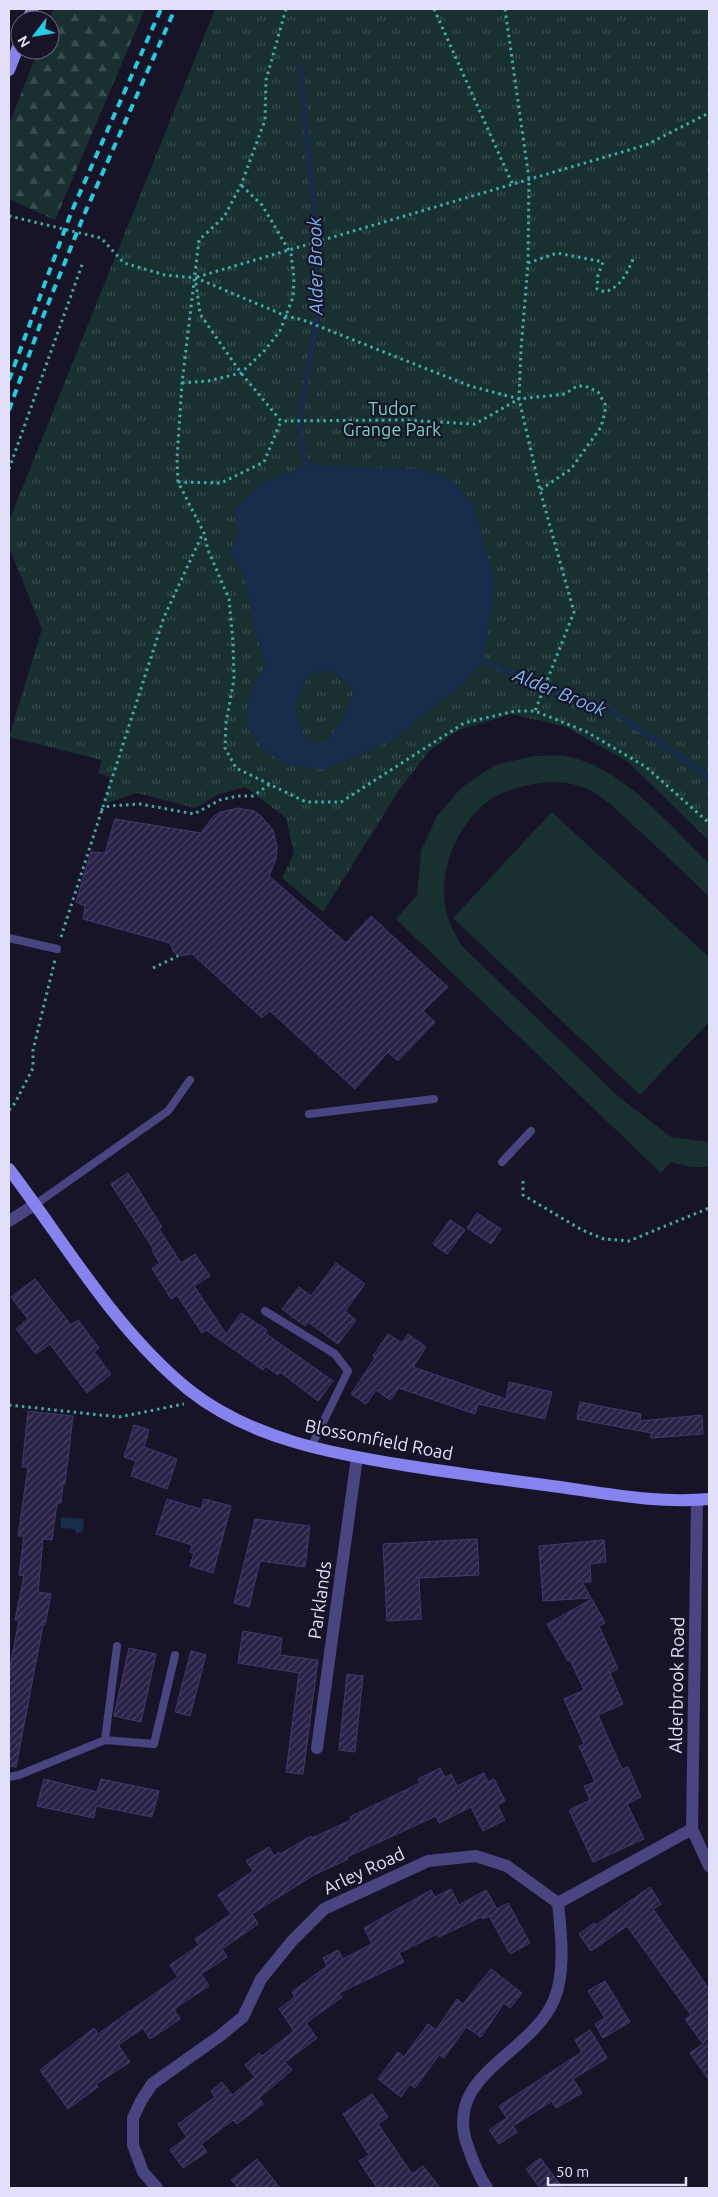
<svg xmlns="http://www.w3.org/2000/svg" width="718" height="2197" font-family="Ubuntu,sans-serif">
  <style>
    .grass { fill: #183030 }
    .forest { fill: url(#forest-firs) }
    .park { fill: url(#park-tufts) }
    .water { fill: #182c4c; fill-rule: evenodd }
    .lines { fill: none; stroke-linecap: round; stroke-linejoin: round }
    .stream { stroke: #182c4c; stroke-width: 5.5 }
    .building { fill: url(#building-hatch); stroke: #43386f }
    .path { stroke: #41aca7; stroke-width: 3; stroke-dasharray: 2.5 4; stroke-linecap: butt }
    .lane { stroke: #484580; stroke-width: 8 }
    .street { stroke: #484580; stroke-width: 12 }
    .secondary { stroke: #8682ee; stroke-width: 12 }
    .rail { stroke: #24cce1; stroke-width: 4; stroke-dasharray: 8 6; stroke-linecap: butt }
    .labels { text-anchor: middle; stroke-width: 4.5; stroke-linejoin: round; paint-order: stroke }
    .park-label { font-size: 18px; fill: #73d2bb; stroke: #171427 }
    .street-label { font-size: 18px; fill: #e2dffb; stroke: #171427 }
    .water-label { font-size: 19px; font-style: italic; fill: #7ab6ed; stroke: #171427 }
  </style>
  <defs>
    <pattern id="forest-firs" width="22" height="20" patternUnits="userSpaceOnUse" patternTransform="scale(1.25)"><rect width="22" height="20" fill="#183030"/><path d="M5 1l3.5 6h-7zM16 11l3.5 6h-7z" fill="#394e4f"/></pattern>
    <pattern id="park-tufts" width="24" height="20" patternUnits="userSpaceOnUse" patternTransform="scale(1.25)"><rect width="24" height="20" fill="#183030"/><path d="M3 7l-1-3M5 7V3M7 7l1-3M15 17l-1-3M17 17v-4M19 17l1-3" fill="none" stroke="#394e4f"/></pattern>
    <pattern id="building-hatch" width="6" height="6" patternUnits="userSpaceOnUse" patternTransform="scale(1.25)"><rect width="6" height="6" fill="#2a2246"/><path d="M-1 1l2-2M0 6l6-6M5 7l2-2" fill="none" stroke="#494262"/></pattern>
  </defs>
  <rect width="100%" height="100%" fill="#171427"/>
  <path class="grass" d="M534 756C543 756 555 755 565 756 622 766 669 825 709 863V897C685 873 660 850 635 827 622 815 607 799 591 791 570 780 548 780 525 786 512 789 498 793 487 802 455 826 435 878 448 918 451 927 456 936 461 945L619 1097 671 1137 709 1142V1167H692L671 1162 661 1173 396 919 417 895 421 851 437 816 462 787 495 765Z
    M552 812 709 957V1022L640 1095 453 918Z"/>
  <path class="forest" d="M54 9H145L55 220 9 199V125L38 50H50L49 20Z"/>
  <path class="park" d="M215 9H709V841L628 762 567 727 511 714 457 731 429 751 399 790 323 912 282 878 294 853 286 818 245 787 217 795 195 808 137 793 104 804 110 777 98 773 102 760 9 737 42 629 9 547V521Z"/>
  <path class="water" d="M312 462 320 466 417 469 450 478 473 504 495 582 483 661 464 683 392 740 325 770 288 765 264 751 248 729 247 706 256 681 266 663 255 631 245 577 231 552 238 535 234 511 258 486ZM334 671 353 691C351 704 333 741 319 743 315 743 310 741 307 740 291 712 293 696 313 672Z
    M61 1517 84 1519 83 1531 77 1534 74 1529 61 1528Z"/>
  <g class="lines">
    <path class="stream" d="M300 67 316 225 317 320 299 424 306 464
      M483 661 607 708 696 767 709 779"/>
  </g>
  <path class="building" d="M238 808 254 811 261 816 273 830 277 847 276 859 269 876 346 943 371 916 448 987 423 1011 435 1022 398 1061 388 1052 355 1089 270 1011 262 1018 192 954 178 956 173 951 170 943 83 919 85 906 76 902 91 852 105 853 115 819 201 833 212 818 220 812Z
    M128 1173 162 1227 159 1229 181 1263 195 1254 210 1276 194 1286 226 1334 241 1313 267 1330 265 1333 333 1381 318 1401 280 1372 278 1375 265 1366 263 1370 206 1330 202 1333 177 1295 171 1299 152 1268 160 1263 152 1251 154 1250 111 1184Z
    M477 1213 501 1229 491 1244 467 1228Z
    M450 1220 465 1230 447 1254 433 1244Z
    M336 1263 365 1284 345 1311 356 1320 338 1344 308 1322 305 1326 282 1309 299 1287 311 1296Z
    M35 1279 71 1325 78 1320 99 1348 94 1352 111 1374 87 1393 50 1344 36 1354 16 1329 28 1319 11 1297Z
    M388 1334 402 1343 408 1334 426 1347 413 1367 506 1399 509 1382 552 1392 545 1419 478 1404 475 1414 399 1388 390 1400 376 1390 366 1404 351 1394 375 1358 373 1356Z
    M580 1402 641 1414 640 1421 702 1415 703 1434 651 1438V1433L577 1419Z
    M28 1411 73 1416 65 1484H63L61 1503H57L52 1540 43 1539 38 1592 51 1594 45 1625H43L16 1767 9 1766V1672L19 1620H15L24 1576 19 1575 24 1536H18L28 1467H22Z
    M134 1425 149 1430 144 1447 177 1459 167 1489 131 1476 136 1461 124 1457Z
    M167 1499 201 1509 204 1499 231 1506 213 1573 190 1566 194 1553 190 1552 192 1545 156 1534Z
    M255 1519 310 1526 305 1567 260 1561 249 1607 234 1603Z
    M477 1539 479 1575 419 1578 421 1619 387 1621 383 1544Z
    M604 1540 606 1562 590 1564 591 1582H582L591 1598 543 1601 539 1546Z
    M592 1599 605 1623 599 1626 618 1669 610 1673 623 1704 598 1715 622 1769 628 1767 641 1797 627 1804 644 1839 593 1862 569 1810 590 1800 584 1786 595 1782 579 1746 584 1744 564 1699 584 1690 570 1660 568 1661 547 1624Z
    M243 1631 282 1638 280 1655 318 1660 303 1774 286 1772 299 1673 238 1663Z
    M129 1648 156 1654 141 1722 114 1716Z
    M191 1651 206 1655 190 1716 175 1712Z
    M347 1674 363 1676 355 1752 339 1750Z
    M440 1768 445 1777 451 1774 457 1786 484 1773 488 1782 494 1779 505 1801 497 1805 505 1820 483 1831 471 1807 439 1823 436 1816 347 1857 348 1859 312 1876 252 1914 258 1924 222 1949 227 1957 201 1974 209 1986 174 2009 180 2019 150 2039 143 2028 118 2045 130 2062 96 2084 98 2087 68 2109 40 2070 94 2028 98 2034 178 1977 170 1965 199 1945 195 1939 231 1914 218 1895 253 1871 246 1861 269 1847 274 1856 279 1852 280 1854 311 1836 312 1838 351 1820 350 1817 420 1783 418 1779Z
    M44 1779 97 1792 101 1779 159 1791 152 1817 96 1806 94 1818 37 1806Z
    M650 1887 661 1904 653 1909 709 1989V2080L690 2053 703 2044 685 2019 691 2015 627 1926 591 1951 579 1934 594 1923 596 1925Z
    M451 1889 459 1905 486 1890 497 1909 508 1903 530 1943 510 1954 489 1916 483 1919 481 1917 439 1937 437 1934 399 1953 404 1962 339 1993 342 1997 306 2023 317 2038 285 2062 292 2070 259 2098 263 2104 237 2124 233 2120 201 2144 207 2152 183 2168 170 2150 187 2137 178 2124 215 2097 211 2091 222 2082 232 2095 255 2077 245 2065 259 2053 262 2056 294 2031 279 2009 295 1997 292 1992 327 1966 323 1958 338 1950 343 1959 372 1944 364 1928 431 1890 435 1897Z
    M491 1969 522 1993 510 2008 504 2003 481 2037 466 2027 444 2058 439 2055 415 2088 410 2084 401 2097 378 2079 398 2052 404 2057 428 2024 436 2030 457 1999 463 2004Z
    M605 1981 630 2022 603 2038 595 2024 605 2018 588 1991Z
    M590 2030 607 2058 573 2079 582 2093 556 2108 552 2101 513 2126 517 2132 499 2144 489 2130 507 2118 499 2106 582 2052 575 2040Z
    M372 2094 388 2117 378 2124 412 2174 423 2166 440 2188H377L359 2161 369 2155 343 2114Z
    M540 2158 563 2188H540L526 2169Z
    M257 2159 280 2188H238L231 2180Z"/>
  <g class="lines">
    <path class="path" d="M286 9 266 80 265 120 241 185 224 217 199 240 182 383 177 459 178 482 204 533 208 550 229 599 233 642 234 679 226 723 225 748 236 768 306 802H341L464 723 515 711H535L587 732 646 767 709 823
      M434 9 512 183
      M505 9 529 179 528 263 521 350 519 399 540 490 574 612 535 711
      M9 216 101 238 124 263 165 275 196 278 286 316 303 320 470 386 519 399 565 394 577 386H585L598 392 605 404V412L601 427 571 469 540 490
      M528 263 557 253 603 262 598 275 597 289 605 292C622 286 627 273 634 257
      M197 277 646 145 709 113
      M196 283 200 314 241 373 281 421 403 420 475 424 519 399
      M182 383 208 381 241 373 265 350 280 331 293 297 294 278 291 254 262 205 241 185
      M9 469 83 262
      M178 482 221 483 264 462 281 421
      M101 810 109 806 140 804 194 814 220 800 237 796H253L270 784
      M61 937 164 617 203 533
      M153 968 178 956
      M9 1110 15 1103 33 1068V1050L55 960
      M523 1181V1195L582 1230 604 1239 629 1241 709 1208
      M9 1405 119 1417 184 1404"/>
    <path class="lane" d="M9 938 57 949
      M309 1114 434 1099
      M502 1162 531 1131
      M36 1204 168 1111 190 1080
      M265 1311 335 1354 348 1371 311 1447
      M105 1740 117 1646
      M9 1777 19 1775 105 1740 154 1744 175 1655"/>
    <path class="street" d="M9 1221 36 1204
      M697 1500 692 1829 709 1866
      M317 1748 357 1457
      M157 2188 143 2172 133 2145V2118L141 2101 152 2084 221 2035 243 2017 261 1979 292 1941 324 1909 428 1861 476 1856 507 1866 558 1903 692 1829
      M487 2188C478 2175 473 2162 468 2147 441 2075 530 2056 554 2000 566 1971 561 1933 558 1903"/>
    <path class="secondary" d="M28 20 32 9
      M9 70 20 42
      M9 1169C66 1244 115 1330 189 1390 251 1439 333 1454 409 1466 454 1473 499 1479 545 1485 599 1492 654 1504 709 1499"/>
    <path class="rail" d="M9 380 71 213 161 9
      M9 410 44 314 84 215 175 9"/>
  </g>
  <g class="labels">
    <g class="park-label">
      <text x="392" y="415">Tudor<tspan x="392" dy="21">Grange Park</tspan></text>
    </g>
    <g class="street-label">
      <text transform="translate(379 1440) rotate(11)" y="6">Blossomfield Road</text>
      <text transform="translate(320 1600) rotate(-82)" y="6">Parklands</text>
      <text transform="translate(677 1685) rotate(-89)" y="6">Alderbrook Road</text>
      <text transform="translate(364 1871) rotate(-25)" y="6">Arley Road</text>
    </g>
    <g class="water-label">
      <text transform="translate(315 266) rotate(-91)" y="7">Alder Brook</text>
      <text transform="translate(560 692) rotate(22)" y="7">Alder Brook</text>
    </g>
  </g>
  <rect width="718" height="2197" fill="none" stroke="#e2dffb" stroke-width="20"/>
  <g transform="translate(35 35) rotate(239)"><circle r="24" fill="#171427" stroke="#68657c"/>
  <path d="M0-4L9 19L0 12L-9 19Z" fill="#24cce1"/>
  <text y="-8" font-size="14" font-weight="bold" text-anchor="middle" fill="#e2dffb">N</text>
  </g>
  <path d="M548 2177v8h138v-8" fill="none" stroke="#e2dffb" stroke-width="2.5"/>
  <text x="556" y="2177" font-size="15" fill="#e2dffb" stroke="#171427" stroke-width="4" paint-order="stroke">50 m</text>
</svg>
